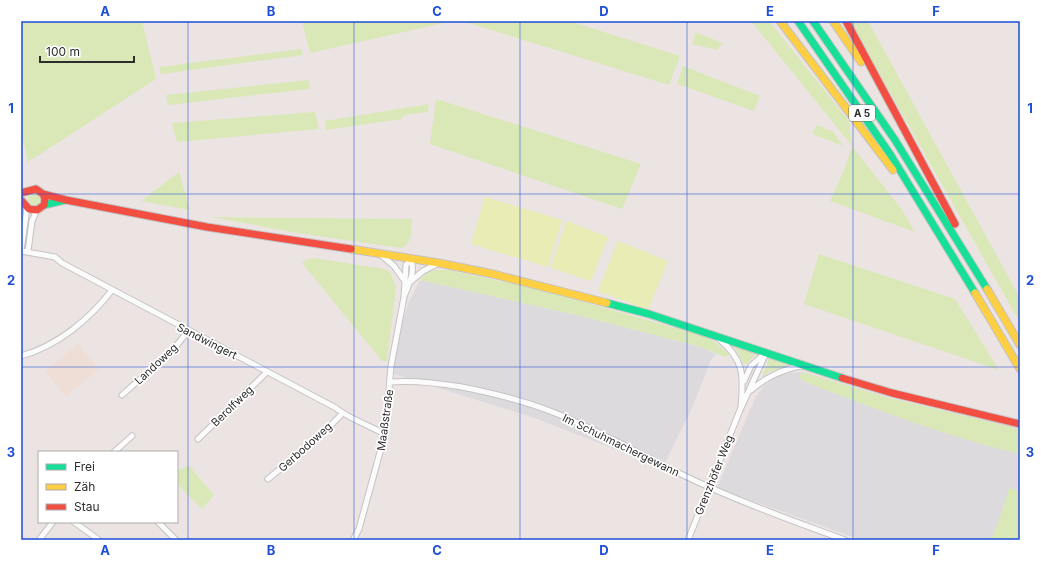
<svg xmlns="http://www.w3.org/2000/svg" width="1041" height="561" font-family="Inter,sans-serif">
  <style>
    .industrial { fill: #dddade }
    .education { fill: #efded6 }
    .green { fill: #dae8b8 }
    .pitch { fill: #e9ecb5 }
    .lines { fill: none; stroke-linecap: round; stroke-linejoin: round }
    .street-casing { stroke: #c4c3c4; stroke-width: 7 }
    .fast-casing { stroke: #c4c3c4; stroke-width: 9 }
    .slow-casing { stroke: #c4c3c4; stroke-width: 9 }
    .jam-casing { stroke: #c4c3c4; stroke-width: 9 }
    .street { stroke: #fcfbfb; stroke-width: 5 }
    .fast { stroke: #16e098; stroke-width: 7 }
    .slow { stroke: #ffcf43; stroke-width: 7 }
    .jam { stroke: #f24e42; stroke-width: 7 }
    .grid { fill: none; stroke: #1d4ed8; stroke-width: 1; stroke-opacity: 0.55 }
    .labels { text-anchor: middle; stroke-width: 3.5; stroke-linejoin: round; paint-order: stroke }
    .shield { fill: #fff; stroke: #6c6c6c; stroke-width: 1 }
    .shield-label { font-size: 10px; font-weight: bold; fill: #2d2d2d }
    .street-label { font-size: 11px; fill: #2d2d2d; stroke: #fff }
    .neatline { fill: none; stroke: #1d4ed8; stroke-width: 1.5 }
    .grid-label { font-size: 13px; text-anchor: middle; font-weight: bold; fill: #1d4ed8 }
  </style>
  <rect width="100%" height="100%" fill="#ebe4e2"/>
  <path class="industrial" d="M420 280 589 318 701 347 716 354 711 360 691 410 665 463 627 454 535 418 387 372 408 304Z
    M803 372 889 398 1020 429V540H861L717 488 755 398 764 386 778 376 789 373Z"/>
  <path class="education" d="M78 344 99 369 66 396 45 371Z"/>
  <path class="green" d="M21 21H142L156 79 28 162 21 131Z
    M302 21H444V23L310 53Z
    M462 21H569L680 56 669 85Z
    M751 21H769L849 121 852 146 902 210 915 232 830 201 844 170 852 146Z
    M850 21H868L1020 298V323Z
    M696 32 722 43 717 50 692 44Z
    M301 49 303 55 161 74 159 67Z
    M683 66 760 96 754 111 677 84Z
    M308 80 310 89 168 105 166 95Z
    M436 99 641 164 622 209 430 144Z
    M429 104 428 112 404 115 402 119 326 130 325 121Z
    M315 112 319 129 177 142 172 123Z
    M817 125 834 132 843 146 812 134Z
    M179 172 190 210 141 201Z
    M28 199a6 6 0 1 1 12 0a6 6 0 1 1-12 0Z
    M211 217 412 219C411 230 413 244 401 248L297 233Z
    M819 254 955 299 999 370 804 304Z
    M314 258 384 269 391 273 396 288 387 361H382L302 263 308 259Z
    M434 270H449L538 289 704 336 715 342 730 355 725 357 701 347 589 318 420 280 426 274Z
    M731 345 756 353 747 364H744L737 351Z
    M769 358 786 364 787 366 768 372 762 378Z
    M803 372 889 398 1020 429V454C947 437 878 410 808 383L799 378Z
    M189 466 214 495 202 509 177 484V470Z
    M1009 488 1020 491V540H991L1000 518Z"/>
  <path class="pitch" d="M485 197 562 220 548 267 471 244Z
    M566 221 608 237 591 281 551 268Z
    M618 241 668 261 648 310 598 291Z"/>
  <g class="lines">
    <defs>
      <path id="street" d="M21 251 55 257 62 263 336 408C346 417 372 427 385 434
        M21 251 27 208
        M28 251 32 221 37 210
        M380 254 394 266 404 280
        M410 282 423 271 439 263
        M405 294C410 282 415 271 411 259
        M718 338C744 359 744 375 741 407
        M21 356C57 346 90 319 112 290
        M744 381 751 366 765 353
        M390 382C415 380 438 383 462 387 492 393 522 400 550 411 605 432 655 464 709 487 753 507 799 523 845 540
        M751 390C767 377 781 370 801 366
        M122 395 173 350 188 331
        M198 439 267 372
        M114 452 132 436
        M268 479 321 435 342 414
        M74 522 99 540
        M158 522 176 540
        M39 540 53 522
        M353 540 359 529 385 434 391 366 404 297 406 265 411 259
        M688 540 740 410 766 353"/>
      <path id="fast" d="M798 21 890 154 975 293
        M813 21 895 140 987 289
        M44 205 65 200
        M607 303 649 314 842 378"/>
      <path id="slow" d="M780 21 893 170
        M833 21 861 62
        M351 249 439 263 493 274 607 303
        M987 289 1020 345
        M975 293 1020 369"/>
      <path id="jam" d="M846 21 955 224
        M21 193 36 189 43 194 66 200 207 227 351 249
        M21 200 29 209 37 210 44 205 45 199 43 194
        M842 378 892 393 1020 424"/>
    </defs>
    <use href="#street" class="street-casing"/>
    <use href="#fast" class="fast-casing"/>
    <use href="#slow" class="slow-casing"/>
    <use href="#jam" class="jam-casing"/>
    <use href="#street" class="street"/>
    <use href="#fast" class="fast"/>
    <use href="#slow" class="slow"/>
    <use href="#jam" class="jam"/>
  </g>
  <path class="grid" d="M188 21V540M354 21V540M520 21V540M687 21V540M853 21V540M21 194H1020M21 367H1020"/>
  <g class="labels">
    <rect class="shield" x="849" y="105" width="26" height="16" rx="3"/>
    <g class="shield-label">
      <text x="862" y="117">A 5</text>
    </g>
    <g class="street-label">
      <text transform="translate(207 341) rotate(27)" y="4">Sandwingert</text>
      <text transform="translate(156 364) rotate(-43)" y="4">Landoweg</text>
      <text transform="translate(232 406) rotate(-44)" y="4">Berolfweg</text>
      <text transform="translate(385 420) rotate(-82)" y="4">Maaßstraße</text>
      <text transform="translate(621 445) rotate(26)" y="4">Im Schuhmachergewann</text>
      <text transform="translate(305 447) rotate(-42)" y="4">Gerbodoweg</text>
      <text transform="translate(714 475) rotate(-68)" y="4">Grenzhöfer Weg</text>
    </g>
  </g>
  <rect width="1041" height="561" fill="none" stroke="#ffffff" stroke-width="44"/>
  <rect x="38" y="451" width="140" height="72" fill="#ffffff" stroke="#ababab"/>
  <rect x="46" y="464" width="20" height="6" fill="#16e098" stroke="#ababab"/>
  <text x="74" y="471" font-size="12" fill="#2d2d2d">Frei</text>
  <rect x="46" y="484" width="20" height="6" fill="#ffcf43" stroke="#ababab"/>
  <text x="74" y="491" font-size="12" fill="#2d2d2d">Zäh</text>
  <rect x="46" y="504" width="20" height="6" fill="#f24e42" stroke="#ababab"/>
  <text x="74" y="511" font-size="12" fill="#2d2d2d">Stau</text>
  <path d="M40 56v6h94v-6" fill="none" stroke="#2d2d2d" stroke-width="2"/>
  <text x="46" y="56" font-size="12" fill="#2d2d2d" stroke="#ffffff" stroke-width="3" paint-order="stroke">100 m</text>
  <rect x="22" y="22" width="997" height="517" class="neatline"/>
  <g class="grid-label">
    <text x="105" y="16">A</text>
    <text x="271" y="16">B</text>
    <text x="437" y="16">C</text>
    <text x="604" y="16">D</text>
    <text x="770" y="16">E</text>
    <text x="936" y="16">F</text>
    <text x="11" y="113">1</text>
    <text x="1030" y="113">1</text>
    <text x="11" y="285">2</text>
    <text x="1030" y="285">2</text>
    <text x="11" y="457">3</text>
    <text x="1030" y="457">3</text>
    <text x="105" y="555">A</text>
    <text x="271" y="555">B</text>
    <text x="437" y="555">C</text>
    <text x="604" y="555">D</text>
    <text x="770" y="555">E</text>
    <text x="936" y="555">F</text>
  </g>
</svg>
